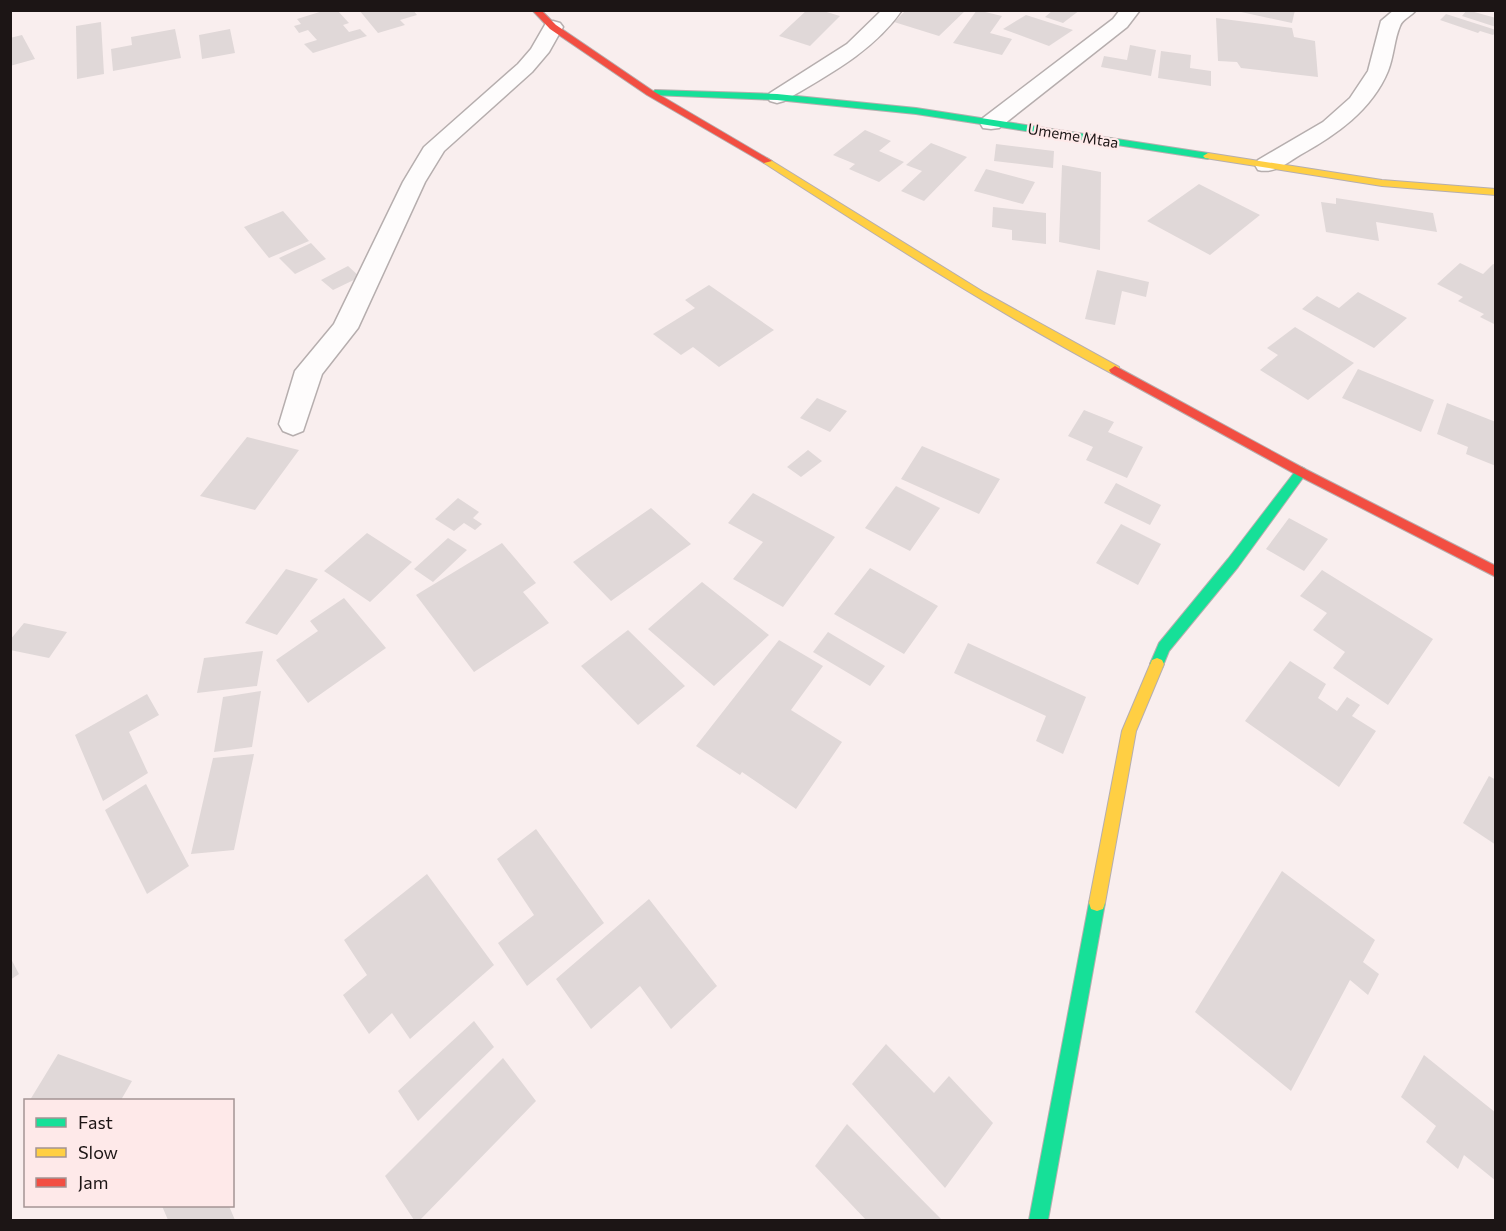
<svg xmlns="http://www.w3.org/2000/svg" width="1506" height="1231" font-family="Commissioner,sans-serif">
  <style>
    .building { fill: #e0d8d8 }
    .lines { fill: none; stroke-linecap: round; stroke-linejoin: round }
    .street-casing { stroke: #b6aeae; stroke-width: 3 }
    .fast-casing { stroke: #b6aeae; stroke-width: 2 }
    .slow-casing { stroke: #b6aeae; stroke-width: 2 }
    .jam-casing { stroke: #b6aeae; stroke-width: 2 }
    .street { fill: #fefcfc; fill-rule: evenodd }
    .fast { fill: #16e098; fill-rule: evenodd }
    .slow { fill: #ffcf43; fill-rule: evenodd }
    .jam { fill: #f24e42; fill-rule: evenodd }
    .labels { text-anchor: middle; stroke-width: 4.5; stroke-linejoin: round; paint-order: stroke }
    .far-street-label { font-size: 15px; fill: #1c1515; stroke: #fee9e9 }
  </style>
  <rect width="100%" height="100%" fill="#f9eeee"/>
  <path class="building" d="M326 10H337L349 23 343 25 349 32 360 29 367 36 313 53 304 44 317 40 308 30 299 33 294 26 301 24 297 19Z
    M359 10H413L417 15 400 20 405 25 378 33Z
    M807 10H820L840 16 810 46 779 36Z
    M906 10H966L939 36 894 22Z
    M977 10 1002 16 990 33 1012 39 1002 55 953 43Z
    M1053 10H1080L1063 23 1045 17Z
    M1232 10H1295L1292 23Z
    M1467 10 1496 18V27L1462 16Z
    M1446 14 1496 30V32L1493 35 1480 31 1478 33 1440 20Z
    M1026 15 1073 30 1049 46 1003 29Z
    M1216 18 1292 28 1294 37 1315 41 1318 77 1241 68 1237 62 1218 61Z
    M101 22 104 74 77 79 76 26Z
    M175 29 181 58 113 71 111 49 132 45 131 37Z
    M230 29 235 53 202 59 199 35Z
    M22 35 35 59 10 66V38Z
    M1130 45 1156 50 1151 76 1101 67 1104 56 1127 60Z
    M1161 51 1191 55 1190 68 1211 71V86L1158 78Z
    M865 130 891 141 879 151 904 162 879 182 849 169 855 164 833 155Z
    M931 143 967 157 924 201 901 191 922 171 906 165Z
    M996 144 1054 151 1053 168 994 161Z
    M1062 165 1101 172 1100 250 1059 242Z
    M986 169 1035 182 1023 204 974 191Z
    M1199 184 1260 215 1210 255 1147 221Z
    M1336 198 1433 213 1437 232 1376 222 1379 241 1326 232 1321 202 1336 204Z
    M993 207 1046 213V244L1012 240V230L992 227Z
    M283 211 309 241 269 258 244 227Z
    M311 243 326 259 295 274 279 258Z
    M1460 263 1483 274 1493 264 1496 265V325L1480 317 1484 314 1458 301 1463 297 1437 284Z
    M348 266 360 277 333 290 321 280Z
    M1097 270 1149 282 1146 297 1122 291 1115 325 1085 319Z
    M709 285 774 330 719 367 693 347 681 355 653 334 695 308 685 300Z
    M1358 292 1407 318 1374 348 1302 309 1317 296 1339 308Z
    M1295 327 1354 363 1308 400 1260 370 1278 355 1267 348Z
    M1358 369 1434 400 1421 432 1342 398Z
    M817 398 847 411 830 432 800 418Z
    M1447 403 1496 422V466L1466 454 1468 447 1437 434Z
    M1084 410 1114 422 1108 432 1143 447 1127 478 1086 460 1093 447 1068 436Z
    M247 437 299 450 255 510 200 496Z
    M922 446 1000 479 979 514 901 479Z
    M808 450 822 461 801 477 787 467Z
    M1116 483 1161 505 1150 525 1104 503Z
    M896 486 940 508 910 551 865 528Z
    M753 493 835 537 783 607 733 579 763 542 728 523Z
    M458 498 479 512 473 518 482 524 475 530 464 523 454 531 435 519Z
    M651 508 691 544 611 601 573 562Z
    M1289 518 1328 539 1304 571 1266 549Z
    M1121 524 1161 544 1138 585 1096 563Z
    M367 533 412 562 370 602 324 571Z
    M448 538 467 550 433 582 414 569Z
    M502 543 536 583 523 592 549 623 474 672 416 595Z
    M870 568 938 606 904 654 834 614Z
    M286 569 318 579 277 635 245 623Z
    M1322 570 1433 639 1388 705 1333 668 1345 652 1313 630 1327 613 1300 596Z
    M702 582 769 635 714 686 648 629Z
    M344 598 386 648 308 703 276 660 318 631 310 621Z
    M24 623 67 632 49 658 10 650V640Z
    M628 630 685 686 638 725 581 666Z
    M828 632 885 666 870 686 813 652Z
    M779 640 823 666 791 710 842 742 796 809 742 772 740 775 696 746Z
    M968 643 1086 697 1063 754 1036 741 1046 716 954 673Z
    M263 651 257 686 197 693 204 658Z
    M1290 661 1326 684 1318 698 1337 711 1347 697 1360 705 1352 716 1376 731 1339 787 1245 721Z
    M261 691 252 747 214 752 223 697Z
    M147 694 159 715 129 732 148 773 103 801 75 735Z
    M254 754 234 850 191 854 213 758Z
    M1489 776 1496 780V845L1463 823Z
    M146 784 189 866 147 894 105 810Z
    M536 829 604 923 527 986 498 943 534 915 497 859Z
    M1282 871 1375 940 1363 962 1379 974 1368 995 1350 980 1291 1091 1195 1012Z
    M427 874 494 965 410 1039 392 1013 369 1034 343 995 367 975 344 940Z
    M649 899 717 986 671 1029 640 986 591 1029 556 979Z
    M10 957 19 974 10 980Z
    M474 1021 494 1047 418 1121 398 1091Z
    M886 1044 934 1093 949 1076 993 1123 945 1188 852 1084Z
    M58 1054 132 1081 121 1100H30Z
    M1424 1055 1496 1113V1181L1464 1155 1458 1169 1426 1142 1436 1126 1401 1097Z
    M503 1058 536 1101 420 1220H414L385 1176Z
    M847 1124 942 1220H866L815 1166Z
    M162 1206H229L235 1220H168Z"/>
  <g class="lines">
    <defs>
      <path id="street" d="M882 10H902C873 52 826 76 784 101L777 103 770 101 767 97 770 93 847 44Z
        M1120 10H1140L1127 27 999 128 991 129 983 128 980 123 983 118 1113 19Z
        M1394 10H1416C1412 16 1402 19 1400 26 1394 40 1394 56 1388 71 1372 110 1336 135 1300 155 1287 163 1274 174 1258 170L1255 165 1258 160 1323 122 1350 98 1368 71 1381 21Z
        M553 21 560 23 563 27 549 52 532 72 444 151 425 182 358 328 322 374 303 431 293 435 283 431 279 424 295 371 334 324 403 182 424 147 518 64 531 49 546 23Z"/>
      <path id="fast" d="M655 90 777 94 916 108 1208 153 1213 156 1208 159 916 114 777 100 652 95 651 93Z
        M1301 467 1305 469 1307 472 1305 475 1238 567 1169 651 1162 668 1157 670 1152 668 1150 664 1159 643 1228 559 1297 469Z
        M1097 895 1103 897 1105 903 1048 1220H1029L1089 903 1091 897Z"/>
      <path id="slow" d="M1208 153 1382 180 1496 189V195L1382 186 1205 158 1203 156Z
        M767 158 985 293 1119 367V373H1111C991 309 878 236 764 163L762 161Z
        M1157 658 1162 660 1164 664 1136 731 1105 903 1103 909 1097 911 1091 909 1089 903 1122 731 1152 660Z"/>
      <path id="jam" d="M532 10H541L556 25 653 91 772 161 764 163 647 95 550 29Z
        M1115 366 1305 469 1496 566V577L1297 475 1111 373 1109 370Z"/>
    </defs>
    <use href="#street" class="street-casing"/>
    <use href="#fast" class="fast-casing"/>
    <use href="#slow" class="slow-casing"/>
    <use href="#jam" class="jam-casing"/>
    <use href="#street" class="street"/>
    <use href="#fast" class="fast"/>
    <use href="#slow" class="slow"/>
    <use href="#jam" class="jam"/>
  </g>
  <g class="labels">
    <g class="far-street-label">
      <text transform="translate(1073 136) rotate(9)" y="5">Umeme Mtaa</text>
    </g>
  </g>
  <rect width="1506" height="1231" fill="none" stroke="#1c1515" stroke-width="24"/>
  <rect x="24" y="1099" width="210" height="108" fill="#fee9e9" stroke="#a49494" stroke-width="1.5"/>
  <rect x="36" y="1118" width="30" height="9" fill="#16e098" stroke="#a49494" stroke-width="1.5"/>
  <text x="78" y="1129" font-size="18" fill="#1c1515">Fast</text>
  <rect x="36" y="1148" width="30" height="9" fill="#ffcf43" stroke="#a49494" stroke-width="1.5"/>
  <text x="78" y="1159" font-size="18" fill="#1c1515">Slow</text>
  <rect x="36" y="1178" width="30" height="9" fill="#f24e42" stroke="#a49494" stroke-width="1.5"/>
  <text x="78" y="1189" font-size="18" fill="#1c1515">Jam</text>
</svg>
